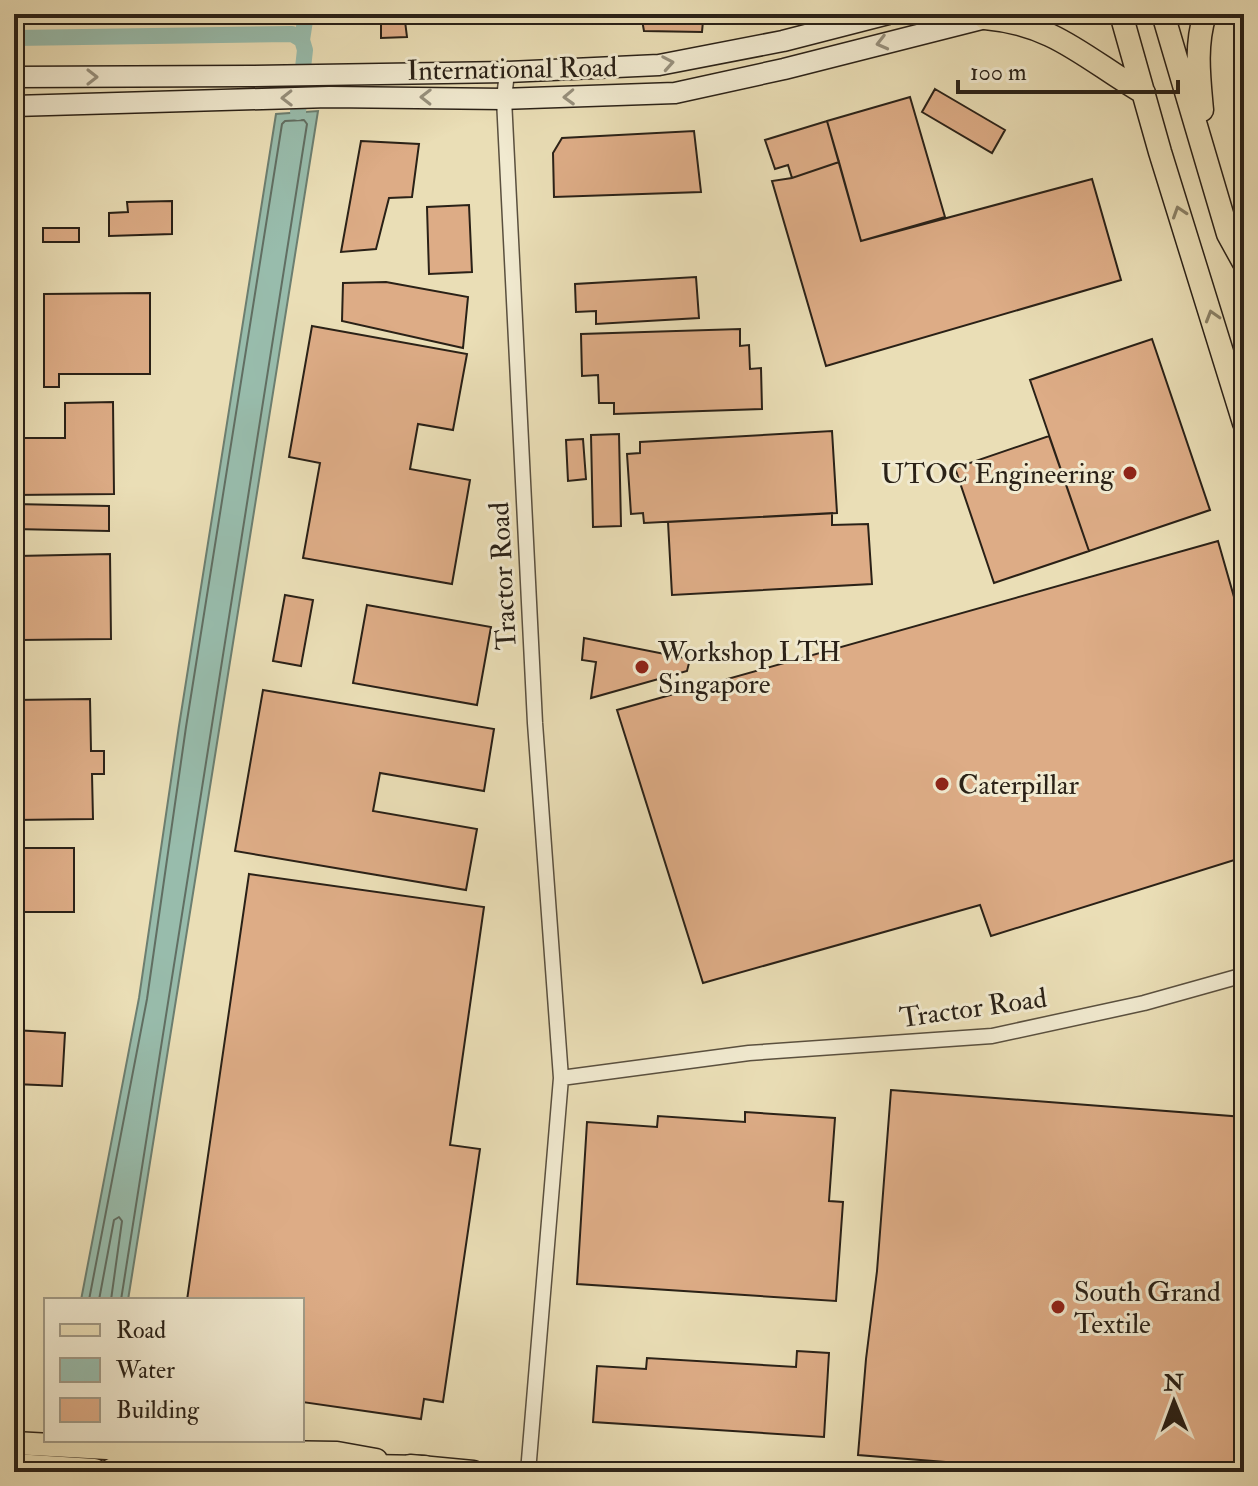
<svg xmlns="http://www.w3.org/2000/svg" width="1258" height="1486" font-family="'IM FELL Double Pica',serif">
  <style>
    .water { fill: #98bcac; stroke: #6c7e70; stroke-width: 2 }
    .lines { fill: none; stroke-linecap: round; stroke-linejoin: round }
    .shore { stroke: #616e62; stroke-width: 2 }
    .canal { stroke: #98bcac; stroke-width: 16 }
    .building { fill: #ddac86; stroke: #2a2117; stroke-width: 2 }
    .street-casing { stroke: #5a503f; stroke-width: 17 }
    .secondary-casing { stroke: #2a2117; stroke-width: 23 }
    .primary-casing { stroke: #2a2117; stroke-width: 25 }
    .highway-casing { stroke: #2a2117; stroke-width: 29 }
    .street { stroke: #f1ead0; stroke-width: 14 }
    .secondary { stroke: #f1ead0; stroke-width: 20 }
    .primary { stroke: #eadeb6; stroke-width: 22 }
    .highway { stroke: #eadeb6; stroke-width: 26 }
    .oneway { stroke: #97907d }
    .oneway2 { stroke: #8a8066 }
    .poi-dot { fill: #8f2418; stroke: #f1ead0; stroke-width: 3 }
    .labels { text-anchor: middle; stroke-width: 6; stroke-linejoin: round; paint-order: stroke }
    .street-label { font-size: 28px; fill: #2a2117; stroke: #f1ead0 }
    .poi-label { font-size: 28px; fill: #2a2117; stroke: #f1ead0; text-anchor: start }
  </style>
  <rect width="100%" height="100%" fill="#eadeb6"/>
  <filter id="stains"><feTurbulence type="fractalNoise" baseFrequency=".0025" numOctaves="4"/><feColorMatrix values="0 0 0 0 .2 0 0 0 0 .09 0 0 0 0 .02 0 0 0 .5 -.17"/></filter>
  <radialGradient id="worn" r=".72"><stop offset=".6" stop-color="#630" stop-opacity="0"/><stop offset="1" stop-color="#630" stop-opacity=".3"/></radialGradient>
  <path class="water" d="M318 111 128 1300H81L139 998 179 726 276 114Z"/>
  <g class="lines">
    <path class="shore" d="M89 1300 147 999 186 727 282 124 285 121 304 120 307 124 121 1300
      M99 1300 114 1220 119 1217 122 1221 111 1300"/>
    <path class="canal" d="M14 38 292 34 302 40
      M298 112 305 50 302 40 306 14"/>
  </g>
  <path class="building" d="M381 14H745L703 21 702 32 644 31 642 20 405 21 407 37 381 38Z
    M935 89 1005 130 992 153 922 112Z
    M910 97 945 217 861 241 827 121Z
    M827 121 839 162 792 178 788 165 775 169 765 140Z
    M694 131 701 192 554 197 553 153 562 138Z
    M361 141 419 144 412 197 389 198 376 249 341 252Z
    M839 162 861 241 1092 179 1121 280 826 366 772 181 792 178Z
    M172 201V234L109 236V213L128 212 127 202Z
    M469 205 472 272 429 274 427 207Z
    M43 228H79V242H43Z
    M696 277 699 318 596 324V311L576 312 575 284Z
    M386 282 468 297 463 348 342 321 343 283Z
    M150 293V374H59V387H44V294Z
    M312 326 467 354 453 430 418 424 410 469 470 480 452 584 303 558 320 463 289 457Z
    M740 329V346L749 345 750 369 761 368 762 409 614 414V403H599L598 375 582 376 581 334Z
    M1152 339 1210 510 1089 551 1030 380Z
    M113 402 114 494 14 495V408H24V438H65V403Z
    M832 431 837 513 644 523 643 513 631 514 627 454 640 453V442Z
    M619 434 621 526 593 527 591 435Z
    M1049 436 1089 551 994 583 955 468Z
    M583 439 586 479 568 481 566 440Z
    M14 504 109 506V531L14 529Z
    M832 513V525L868 524 872 584 672 595 668 522Z
    M1218 541 1244 632V857L991 936 980 905 703 983 617 710Z
    M110 554 111 639 20 640 18 556Z
    M285 595 313 600 301 666 273 661Z
    M367 605 491 627 477 705 353 683Z
    M584 638 690 659 687 671 591 698 596 662 582 660Z
    M263 690 494 729 484 791 380 773 373 811 477 829 466 890 235 851Z
    M90 699 91 751H104V774H92L93 819 14 820V700Z
    M14 848H74V912H14Z
    M249 874 484 907 450 1145 480 1149 443 1402 424 1399 421 1419 302 1402V1300H187Z
    M14 1030 65 1033 62 1086 14 1084Z
    M891 1090 1244 1117V1472H1070L858 1455 866 1359 877 1271Z
    M745 1112 835 1118 829 1201 843 1202 836 1301 577 1284 587 1122 657 1127 658 1116 745 1122Z
    M797 1351 829 1353 824 1437 593 1422 597 1366 646 1369 647 1358 796 1367Z"/>
  <g class="lines">
    <defs>
      <path id="street" d="M507 72 504 99 535 723 561 1078 528 1472
        M561 1078 749 1053 992 1036 1144 1003 1244 975"/>
      <path id="secondary" d="M14 77 251 76 507 72 659 65 783 41 888 14
        M14 106 329 97 504 99 675 93 784 69 1001 14"/>
      <path id="primary" d="M1121 14 1160 152 1244 423
        M1163 14 1228 234 1244 263
        M985 18C1055 24 1087 60 1144 93
        M1202 110C1199 77 1195 46 1205 14
        M14 1443 144 1450 337 1453 376 1460
        M410 1466 473 1472"/>
      <path id="highway" d="M14 1467 94 1472
        M112 1472 128 1464H139L424 1469"/>
    </defs>
    <use href="#street" class="street-casing"/>
    <use href="#secondary" class="secondary-casing"/>
    <use href="#primary" class="primary-casing"/>
    <use href="#highway" class="highway-casing"/>
    <use href="#street" class="street"/>
    <use href="#secondary" class="secondary"/>
    <use href="#primary" class="primary"/>
    <use href="#highway" class="highway"/>
  </g>
  <defs><path id="oneway-chevron" d="M-2-3.5L2.5 0L-2 3.5" fill="none" stroke-width="1.6" stroke-linecap="round" stroke-linejoin="round" transform="scale(2)"/></defs>
  <g class="oneway">
    <use href="#oneway-chevron" transform="translate(882 43) rotate(166)"/>
    <use href="#oneway-chevron" transform="translate(668 63) rotate(-10)"/>
    <use href="#oneway-chevron" transform="translate(92 77)"/>
    <use href="#oneway-chevron" transform="translate(426 97) rotate(-179)"/>
    <use href="#oneway-chevron" transform="translate(569 97) rotate(178)"/>
    <use href="#oneway-chevron" transform="translate(287 98) rotate(179)"/>
  </g>
  <g class="oneway2">
    <use href="#oneway-chevron" transform="translate(1179 212) rotate(-108)"/>
    <use href="#oneway-chevron" transform="translate(1212 316) rotate(-107)"/>
  </g>
  <g class="poi-dot">
    <circle cx="1130" cy="473" r="8"/>
    <circle cx="642" cy="667" r="8"/>
    <circle cx="942" cy="784" r="8"/>
    <circle cx="1058" cy="1307" r="8"/>
  </g>
  <g class="labels">
    <g class="street-label">
      <text transform="translate(512 68) rotate(-1)" y="10">International Road</text>
      <text transform="translate(502 576) rotate(-93)" y="10">Tractor Road</text>
      <text transform="translate(973 1007) rotate(-8)" y="10">Tractor Road</text>
    </g>
    <g class="poi-label">
      <text x="1114" y="483" text-anchor="end">UTOC Engineering</text>
      <text x="658" y="661">Workshop LTH<tspan x="658" dy="32">Singapore</tspan></text>
      <text x="958" y="794">Caterpillar</text>
      <text x="1074" y="1301">South Grand<tspan x="1074" dy="32">Textile</tspan></text>
    </g>
  </g>
  <rect width="1258" height="1486" fill="none" stroke="#eadeb6" stroke-width="48"/>
  <rect x="16" y="16" width="1226" height="1454" fill="none" stroke="#2a2117" stroke-width="4"/>
  <rect x="24" y="24" width="1210" height="1438" fill="none" stroke="#2a2117" stroke-width="2"/>
  <rect x="44" y="1298" width="260" height="144" fill="#f1ead0" stroke="#a19a86" stroke-width="2"/>
  <rect x="60" y="1324" width="40" height="12" fill="#eadeb6" stroke="#a19a86" stroke-width="2"/>
  <text x="116" y="1338" font-size="24" fill="#2a2117">Road</text>
  <rect x="60" y="1358" width="40" height="24" fill="#98bcac" stroke="#a19a86" stroke-width="2"/>
  <text x="116" y="1378" font-size="24" fill="#2a2117">Water</text>
  <rect x="60" y="1398" width="40" height="24" fill="#ddac86" stroke="#a19a86" stroke-width="2"/>
  <text x="116" y="1418" font-size="24" fill="#2a2117">Building</text>
  <g transform="translate(1174 1402) rotate(359)" stroke="#f1ead0" stroke-width="6" paint-order="stroke">
  <path d="M0-6L14 30L0 20L-14 30Z" fill="#2a2117"/>
  <text y="-12" font-size="22" font-weight="bold" text-anchor="middle" fill="#2a2117">N</text>
  </g>
  <path d="M958 80v12h220v-12" fill="none" stroke="#2a2117" stroke-width="4"/>
  <text x="970" y="80" font-size="24" fill="#2a2117" stroke="#f1ead0" stroke-width="6" paint-order="stroke">100 m</text>
  <rect width="100%" height="100%" filter="url(#stains)"/>
  <rect width="100%" height="100%" fill="url(#worn)"/>
</svg>
